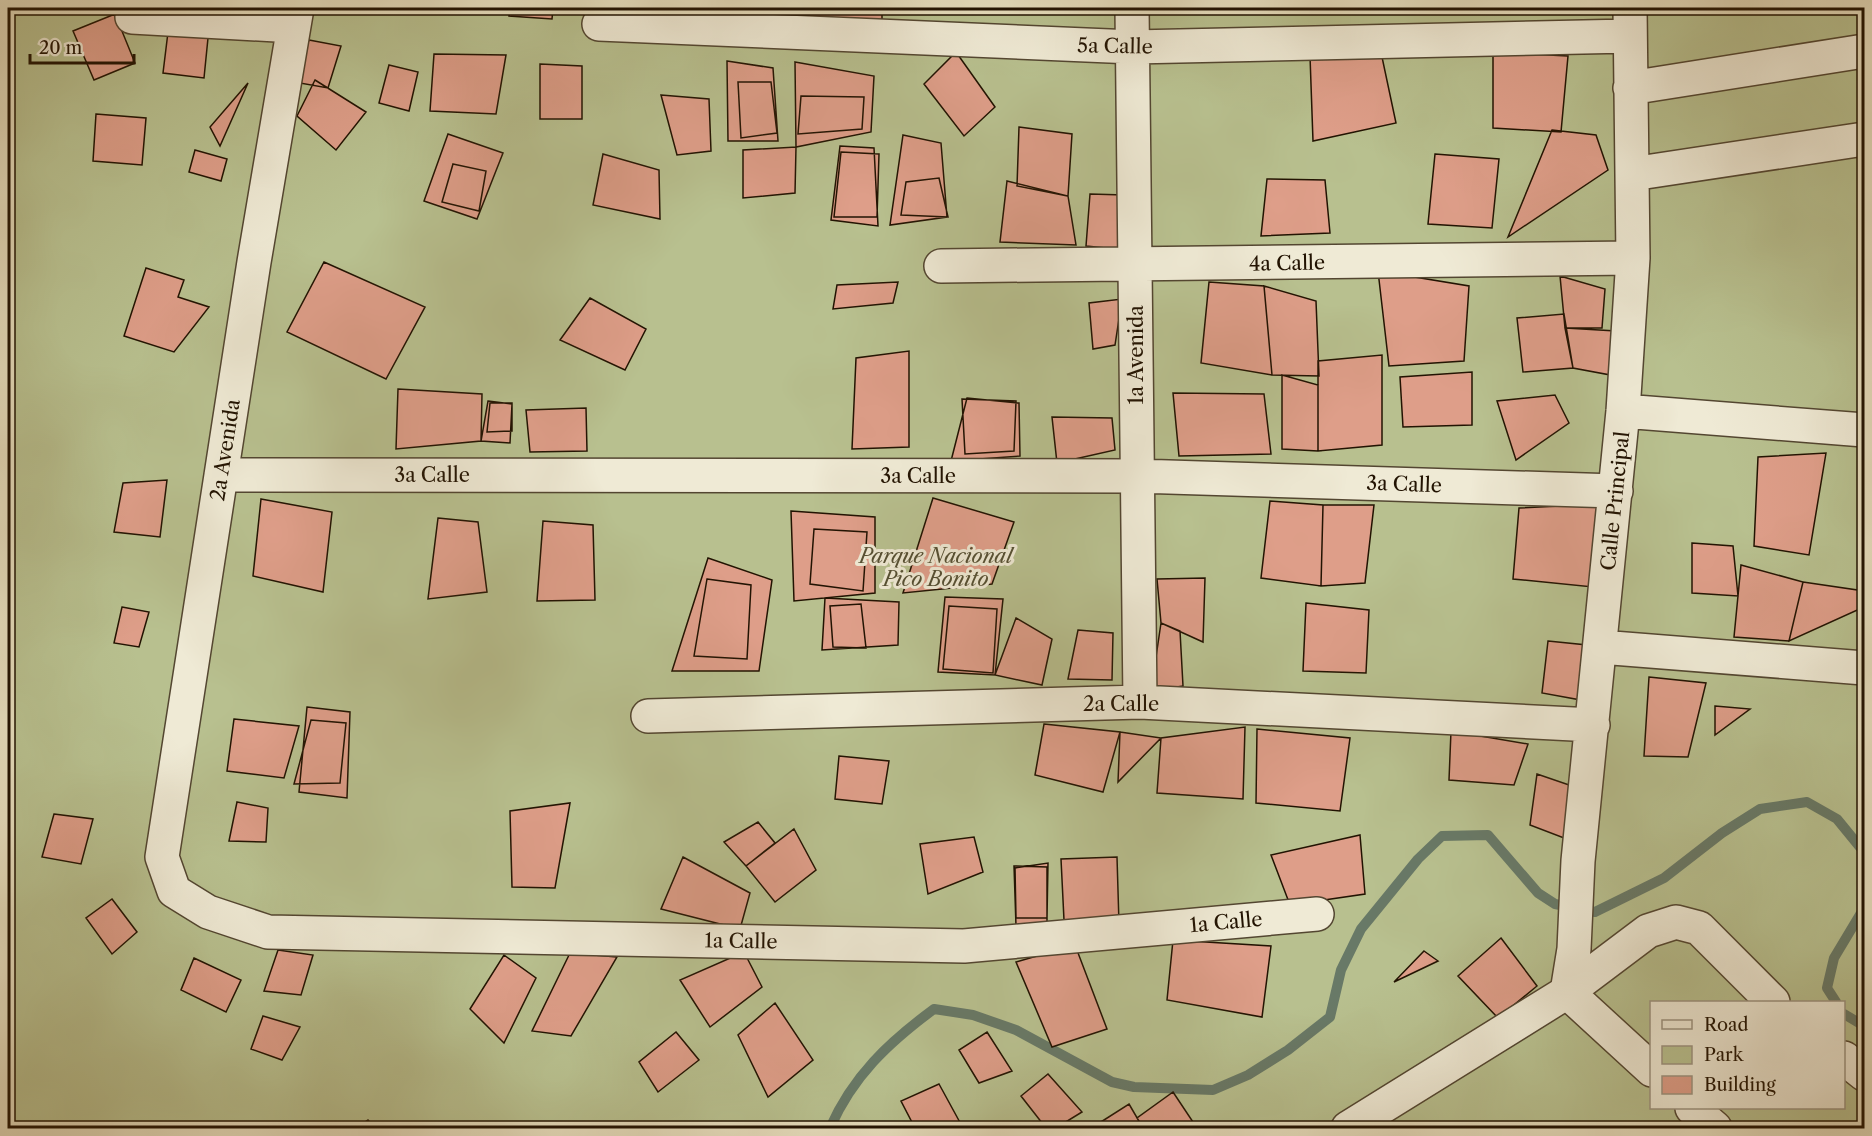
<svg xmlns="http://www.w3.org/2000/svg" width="1872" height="1136" font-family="'Libre Caslon Text',serif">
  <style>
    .green { fill: #b8c08f; stroke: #6d6a48; stroke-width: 1.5; fill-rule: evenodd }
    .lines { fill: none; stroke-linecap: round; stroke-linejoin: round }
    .stream { stroke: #687967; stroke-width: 10 }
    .building { fill: #de9e89; stroke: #221302; stroke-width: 1.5 }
    .minor-casing { stroke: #534631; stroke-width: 36 }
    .minor { stroke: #efead5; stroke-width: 33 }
    .labels { text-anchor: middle; stroke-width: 6; stroke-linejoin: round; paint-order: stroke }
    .street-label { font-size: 20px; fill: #221302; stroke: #efead5 }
    .park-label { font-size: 20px; font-style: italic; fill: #565033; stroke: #efead5 }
  </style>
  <rect width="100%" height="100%" fill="#e6debe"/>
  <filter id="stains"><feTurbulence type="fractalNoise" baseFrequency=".00333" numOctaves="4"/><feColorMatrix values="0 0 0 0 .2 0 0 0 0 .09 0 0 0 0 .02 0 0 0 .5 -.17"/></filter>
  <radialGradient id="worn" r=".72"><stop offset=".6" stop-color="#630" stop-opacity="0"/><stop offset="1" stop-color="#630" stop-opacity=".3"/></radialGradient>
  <path class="green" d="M8 8H1864V1128H8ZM1652 1002H1844V1108H1652Z"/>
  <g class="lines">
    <path class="stream" d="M1836 1002 1827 988 1834 958 1864 908
      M1844 1014 1864 1026
      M830 1128C853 1076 888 1043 934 1009L973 1015 1016 1030 1112 1082 1134 1087 1213 1090 1248 1075 1288 1050 1330 1017 1341 970 1361 929 1418 859 1442 836 1488 835 1538 893 1555 904 1595 912 1664 878 1722 833 1760 809 1807 802 1837 819 1864 852"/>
  </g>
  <path class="building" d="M510 8H553L552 19 509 16Z
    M615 8H651L652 14 620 16Z
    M782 8H882V28L781 23Z
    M115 14 135 63 94 80 73 31Z
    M169 24 209 28 204 78 163 73Z
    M309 40 341 46 328 88 294 82Z
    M956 52 995 107 964 136 924 84Z
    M1493 52 1568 56 1561 132 1493 128Z
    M434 54 506 55 496 114 430 111Z
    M1310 56 1382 57 1396 123 1313 141Z
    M727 61 773 68 778 141H728Z
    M795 62 874 76 871 132 796 147Z
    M540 64 582 66V119H540Z
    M389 65 418 72 409 111 379 103Z
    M315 80 366 112 336 150 297 116Z
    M738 82H771L777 133 741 138Z
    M248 83 220 146 210 127Z
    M661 95 709 99 711 151 677 155Z
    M801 96 864 97 862 129 798 134Z
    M96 114 146 118 142 165 93 161Z
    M1019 127 1072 134 1068 196 1017 186Z
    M1552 130 1596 135 1608 170 1508 237Z
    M448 134 503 153 477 219 424 201Z
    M903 135 941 143 947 217 890 225Z
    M840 146 874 148 878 226 831 220Z
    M796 147 795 193 743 198V150Z
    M195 150 227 159 221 181 189 172Z
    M841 152 879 154 877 217H834Z
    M603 154 659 170 660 219 593 205Z
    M1435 154 1499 159 1492 228 1428 224Z
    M453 164 486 171 479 211 442 202Z
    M939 178 948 217 901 215 906 182Z
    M1267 179 1325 180 1330 233 1261 236Z
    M1007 181 1068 196 1076 245 1000 242Z
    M1090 194 1124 195 1126 250 1086 246Z
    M324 262 425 307 386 379 287 332Z
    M146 268 184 280 178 297 209 307 174 352 124 336Z
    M1378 271 1469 286 1464 361 1389 366Z
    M1560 276 1605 289 1602 328H1565Z
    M898 282 893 303 833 309 837 285Z
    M1209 282 1264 286 1272 375 1201 363Z
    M1264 286 1316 301 1319 376 1272 375Z
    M590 298 646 329 625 370 560 340Z
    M1122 299 1115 345 1093 349 1089 303Z
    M1564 314 1573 368 1523 372 1517 318Z
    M1565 328 1616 331V376L1573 368Z
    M909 351V447L852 449 856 358Z
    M1382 355V445L1318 451V361Z
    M1472 372V425L1403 427 1400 377Z
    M1282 375 1318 385V451L1282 449Z
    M398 389 482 394 481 441 396 449Z
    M1173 393 1264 394 1271 454 1179 456Z
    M1555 395 1569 423 1516 460 1497 401Z
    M967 398 1019 403 1020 456 951 461Z
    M962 399 1016 401 1014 451 965 454Z
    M488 401 512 404 510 443 481 441Z
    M490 403H512V431L487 432Z
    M586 408 587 451 530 452 526 410Z
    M1052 417 1112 418 1115 450 1057 463Z
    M1826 453 1809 555 1754 546 1758 457Z
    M167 480 160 537 114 532 123 483Z
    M933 498 1014 522 992 584 903 593Z
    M261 499 332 512 323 592 253 576Z
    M1270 501 1323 505 1321 586 1261 578Z
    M1603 504 1593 587 1513 579 1519 508Z
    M1323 505H1374L1365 583 1321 586Z
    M791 511 875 517V593L794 601Z
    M438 518 478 522 487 592 428 599Z
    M543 521 593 525 595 600 537 601Z
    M814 529 867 532 863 591 810 584Z
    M1692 543 1733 546 1738 596 1692 593Z
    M708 558 772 580 759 671H672Z
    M1741 565 1803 582 1789 641 1734 637Z
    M1205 578 1203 642 1161 623 1157 579Z
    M707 579 751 585 747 659 694 656Z
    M1803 582 1864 591V607L1789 641Z
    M945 597 1003 599 995 675 938 672Z
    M825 598 899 602 898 645 822 650Z
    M1306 603 1369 610 1366 673 1303 671Z
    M861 604 866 648 833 647 830 606Z
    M949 606 997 609 993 673 943 669Z
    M122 607 149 612 139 647 114 643Z
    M1016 618 1052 639 1042 685 995 675Z
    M1161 623 1180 631 1183 686 1151 691Z
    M1078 630 1113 633 1112 680 1068 679Z
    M1548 641 1587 645 1581 700 1542 693Z
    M1649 677 1706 683 1688 757 1644 756Z
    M1715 706 1750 709 1715 735Z
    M307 707 350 712 347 798 299 792Z
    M234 719 299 726 284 778 227 771Z
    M311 720 346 723 340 783 294 784Z
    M1044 724 1120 732 1103 792 1035 775Z
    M1245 727 1243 799 1157 793 1161 738Z
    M1257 729 1350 738 1340 811 1256 803Z
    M1451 731 1528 744 1514 785 1449 780Z
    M1120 732 1161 738 1118 782Z
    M839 756 889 761 882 804 835 799Z
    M1537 774 1575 787 1564 838 1530 825Z
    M237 802 268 808 266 842 229 841Z
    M570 803 555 888 512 887 510 811Z
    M54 814 93 819 81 864 42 857Z
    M758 822 775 843 746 866 724 842Z
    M794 829 816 870 775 902 746 866Z
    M1360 835 1365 894 1290 905 1271 855Z
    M974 837 983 872 928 894 920 844Z
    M683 857 750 893 740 929 661 909Z
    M1117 857 1119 924 1064 920 1061 859Z
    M1048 863 1047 918H1016L1015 868Z
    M1014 866 1047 867V927L1016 926Z
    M112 899 137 932 112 954 86 918Z
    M1501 938 1537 986 1498 1018 1458 976Z
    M1173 940 1271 946 1262 1017 1167 1000Z
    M1075 945 1107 1029 1052 1047 1016 962Z
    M278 950 313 955 301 995 264 991Z
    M1424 951 1438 961 1394 982Z
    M744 952 762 987 710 1027 680 980Z
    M570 953 617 957 571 1036 532 1031Z
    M504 955 536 978 504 1043 470 1009Z
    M194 958 241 980 226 1012 181 990Z
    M775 1003 813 1060 768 1097 738 1035Z
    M263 1016 300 1027 282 1060 251 1049Z
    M676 1032 699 1060 658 1092 639 1062Z
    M987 1032 1012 1071 979 1083 959 1050Z
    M1048 1074 1082 1112 1056 1128H1046L1021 1096Z
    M939 1084 963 1128H915L901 1101Z
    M1173 1092 1197 1128H1143L1137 1118Z
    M1129 1104 1143 1128H1094L1093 1127Z
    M368 1120 375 1128H356Z"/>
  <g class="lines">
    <defs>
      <path id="minor" d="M297 8 254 262 162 857 174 891 208 912 268 932 964 946 1317 914
        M1132 8 1140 702
        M132 17 294 26
        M599 24 1133 47 1630 36
        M1630 88 1864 51
        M1632 174 1864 139
        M941 266 1633 258
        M1623 411 1864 430
        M221 475 1137 476 1616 491
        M1600 647 1864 668
        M648 716 1140 702 1593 725
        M1567 992 1574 949 1578 861 1623 411 1633 258 1630 8
        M1567 992 1652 1070
        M1844 1058 1864 1074
        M1692 1108 1715 1128
        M1348 1128 1567 992 1648 931 1676 922 1699 928 1773 1002"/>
    </defs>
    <use href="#minor" class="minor-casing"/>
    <use href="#minor" class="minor"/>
  </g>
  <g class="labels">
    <g class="street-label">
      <text transform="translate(1115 46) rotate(1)" y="7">5a Calle</text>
      <text transform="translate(1287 263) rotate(-1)" y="7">4a Calle</text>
      <text transform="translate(1136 355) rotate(-90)" y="7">1a Avenida</text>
      <text transform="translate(225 450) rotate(-81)" y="7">2a Avenida</text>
      <text x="432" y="482">3a Calle</text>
      <text x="918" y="483">3a Calle</text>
      <text transform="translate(1404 484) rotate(2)" y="7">3a Calle</text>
      <text transform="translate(1615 501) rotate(-84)" y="7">Calle Principal</text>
      <text x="1121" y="711">2a Calle</text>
      <text transform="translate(1226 922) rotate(-5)" y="7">1a Calle</text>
      <text transform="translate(741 941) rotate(1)" y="7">1a Calle</text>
    </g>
    <g class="park-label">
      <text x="936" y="563">Parque Nacional<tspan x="936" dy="23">Pico Bonito</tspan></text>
    </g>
  </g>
  <rect width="1872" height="1136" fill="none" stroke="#e6debe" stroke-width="30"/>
  <rect x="9" y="9" width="1854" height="1118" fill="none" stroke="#221302" stroke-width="3"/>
  <rect x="15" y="15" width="1842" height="1106" fill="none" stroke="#221302" stroke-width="1.5"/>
  <rect x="1650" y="1001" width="195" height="108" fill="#efead5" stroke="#9d9481" stroke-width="1.5"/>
  <rect x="1662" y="1020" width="30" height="9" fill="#efead5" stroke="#9d9481" stroke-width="1.5"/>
  <text x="1704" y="1031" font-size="18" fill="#221302">Road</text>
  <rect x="1662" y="1046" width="30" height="18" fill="#b8c08f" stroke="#9d9481" stroke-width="1.5"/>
  <text x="1704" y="1061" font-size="18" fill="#221302">Park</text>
  <rect x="1662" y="1076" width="30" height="18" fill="#de9e89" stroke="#9d9481" stroke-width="1.5"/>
  <text x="1704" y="1091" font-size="18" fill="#221302">Building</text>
  <path d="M30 54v9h104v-9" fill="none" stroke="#221302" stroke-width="3"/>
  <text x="39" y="54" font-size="18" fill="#221302" stroke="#efead5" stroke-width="4.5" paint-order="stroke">20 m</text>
  <rect width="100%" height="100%" filter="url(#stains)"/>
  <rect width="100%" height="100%" fill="url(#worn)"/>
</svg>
